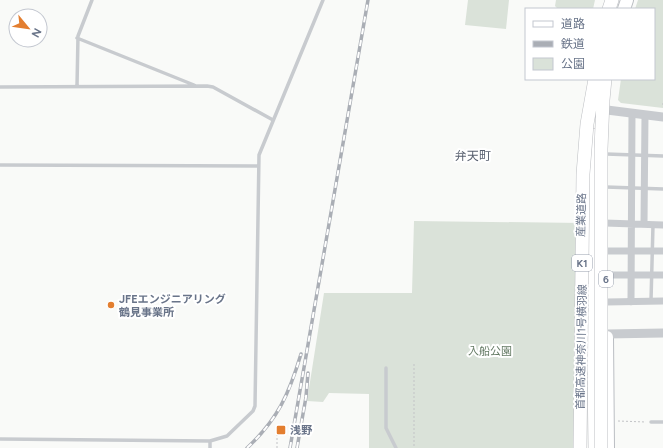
<svg xmlns="http://www.w3.org/2000/svg" width="663" height="448" font-family="Figtree,'Noto Sans JP',sans-serif">
  <style>
    .green { fill: #dae2d9 }
    .lines { fill: none; stroke-linecap: round; stroke-linejoin: round }
    .primary-casing { stroke: #bbbec3; stroke-width: 14 }
    .motorway-casing { stroke: #bbbdc1; stroke-width: 14 }
    .path { stroke: #c2c3c6; stroke-width: 1; stroke-dasharray: 2 2; stroke-linecap: butt }
    .service { stroke: #c8cbcf; stroke-width: 3.5 }
    .minor { stroke: #c8cbcf; stroke-width: 7 }
    .tertiary { stroke: #c8cbcf; stroke-width: 9 }
    .primary { stroke: #fff; stroke-width: 12 }
    .motorway { stroke: #fff; stroke-width: 13 }
    .rail-casing { stroke: #aaaeb5; stroke-width: 3.5 }
    .rail { stroke: #fff; stroke-width: 2; stroke-dasharray: 6; stroke-linecap: butt }
    .motorway-bridge-casing { stroke: #bbbdc1; stroke-width: 14; stroke-linecap: butt }
    .motorway-bridge { stroke: #fff; stroke-width: 13 }
    .poi-dot { fill: #e37e2f; stroke: #fff; stroke-width: 1.5 }
    .labels { text-anchor: middle; stroke-width: 4; stroke-linejoin: round; paint-order: stroke }
    .shield { fill: #fff; stroke: #969eac; stroke-width: 1 }
    .shield-label { font-size: 10px; font-weight: bold; fill: #697489 }
    .street-label { font-size: 11px; fill: #697489; stroke: #fff }
    .poi-label { font-size: 11px; font-weight: bold; fill: #697489; stroke: #fff; text-anchor: start }
    .park-label { font-size: 11px; fill: #647a64; stroke: #fff }
    .neighbourhood-label { font-size: 12px; fill: #575f6e; stroke: #fff }
  </style>
  <rect width="100%" height="100%" fill="#f9faf8"/>
  <path class="green" d="M468 0H509L506 29 465 25Z
    M556 0H595L593 9 557 8 555 6Z
    M638 0H663V108L621 103 618 100 621 79H654V9H635Z
    M414 221 582 223V448H369V394L329 393 323 402 307 401 324 293H412Z"/>
  <g class="lines">
    <defs>
      <path id="primary" d="M624 9 627 0
        M607 337 608 448"/>
      <path id="motorway" d="M609 9 612 0
        M595 448 593 297 595 135"/>
    </defs>
    <use href="#primary" class="primary-casing"/>
    <use href="#motorway" class="motorway-casing"/>
    <path class="path" d="M663 103V106
      M414 364V448
      M618 421 646 422
      M277 448V430"/>
    <path class="service" d="M77 38 194 85
      M77 86 78 36 92 0
      M0 87 207 86 213 87 273 120
      M606 154 663 156
      M0 165 257 166
      M606 187 663 189
      M651 301 653 225
      M386 368V428L396 448
      M651 422H663
      M0 439 210 441
      M210 448V441L227 436 253 411 255 406 259 155 323 0"/>
    <path class="minor" d="M605 223 663 225
      M644 224 645 115
      M605 251H663
      M606 275H663
      M607 302 663 301
      M631 302 632 113"/>
    <path class="tertiary" d="M607 110 663 117
      M607 334 663 333"/>
    <use href="#primary" class="primary"/>
    <use href="#motorway" class="motorway"/>
    <defs>
      <path id="rail" d="M247 448C278 419 289 394 301 354
        M290 448 368 0
        M297 448 306 397 308 373"/>
    </defs>
    <use href="#rail" class="rail-casing"/>
    <use href="#rail" class="rail"/>
    <defs>
      <path id="motorway-bridge" d="M580 448 583 174 587 124 595 79
        M601 448V149L603 100 605 79"/>
    </defs>
    <use href="#motorway-bridge" class="motorway-bridge-casing"/>
    <use href="#motorway-bridge" class="motorway-bridge"/>
  </g>
  <g class="poi-dot">
    <circle cx="111" cy="305" r="4"/>
    <rect x="276" y="425" width="10" height="10" rx="2"/>
  </g>
  <g class="labels">
    <g class="shield">
      <rect x="572" y="255" width="20" height="16" rx="3"/>
      <rect x="599" y="271" width="14" height="16" rx="3"/>
    </g>
    <g class="shield-label">
      <text x="582" y="267">K1</text>
      <text x="606" y="283">6</text>
    </g>
    <g class="street-label">
      <text transform="translate(581 215) rotate(-89)" y="4">産業道路</text>
      <text transform="translate(581 347) rotate(-89)" y="4">首都高速神奈川1号横羽線</text>
    </g>
    <g class="poi-label">
      <text x="119" y="303">JFEエンジニアリング<tspan x="119" dy="13">鶴見事業所</tspan></text>
      <text x="290" y="434">浅野</text>
    </g>
    <g class="park-label">
      <text x="490" y="355">入船公園</text>
    </g>
    <g class="neighbourhood-label">
      <text x="473" y="160">弁天町</text>
    </g>
  </g>
  <rect x="525" y="8" width="130" height="72" fill="#ffffff" stroke="#c3c7d0"/>
  <rect x="533" y="21" width="20" height="6" fill="#ffffff" stroke="#c3c7d0"/>
  <text x="561" y="28" font-size="12" fill="#697489">道路</text>
  <rect x="533" y="41" width="20" height="6" fill="#aaaeb5" stroke="#c3c7d0"/>
  <text x="561" y="48" font-size="12" fill="#697489">鉄道</text>
  <rect x="533" y="58" width="20" height="12" fill="#dae2d9" stroke="#c3c7d0"/>
  <text x="561" y="68" font-size="12" fill="#697489">公園</text>
  <g transform="translate(28 28) rotate(119)"><circle r="19" fill="#ffffff" stroke="#c3c7d0"/>
  <path d="M0-3L7 15L0 10L-7 15Z" fill="#e37e2f"/>
  <text y="-6" font-size="11" font-weight="bold" text-anchor="middle" fill="#697489">N</text>
  </g>
</svg>
